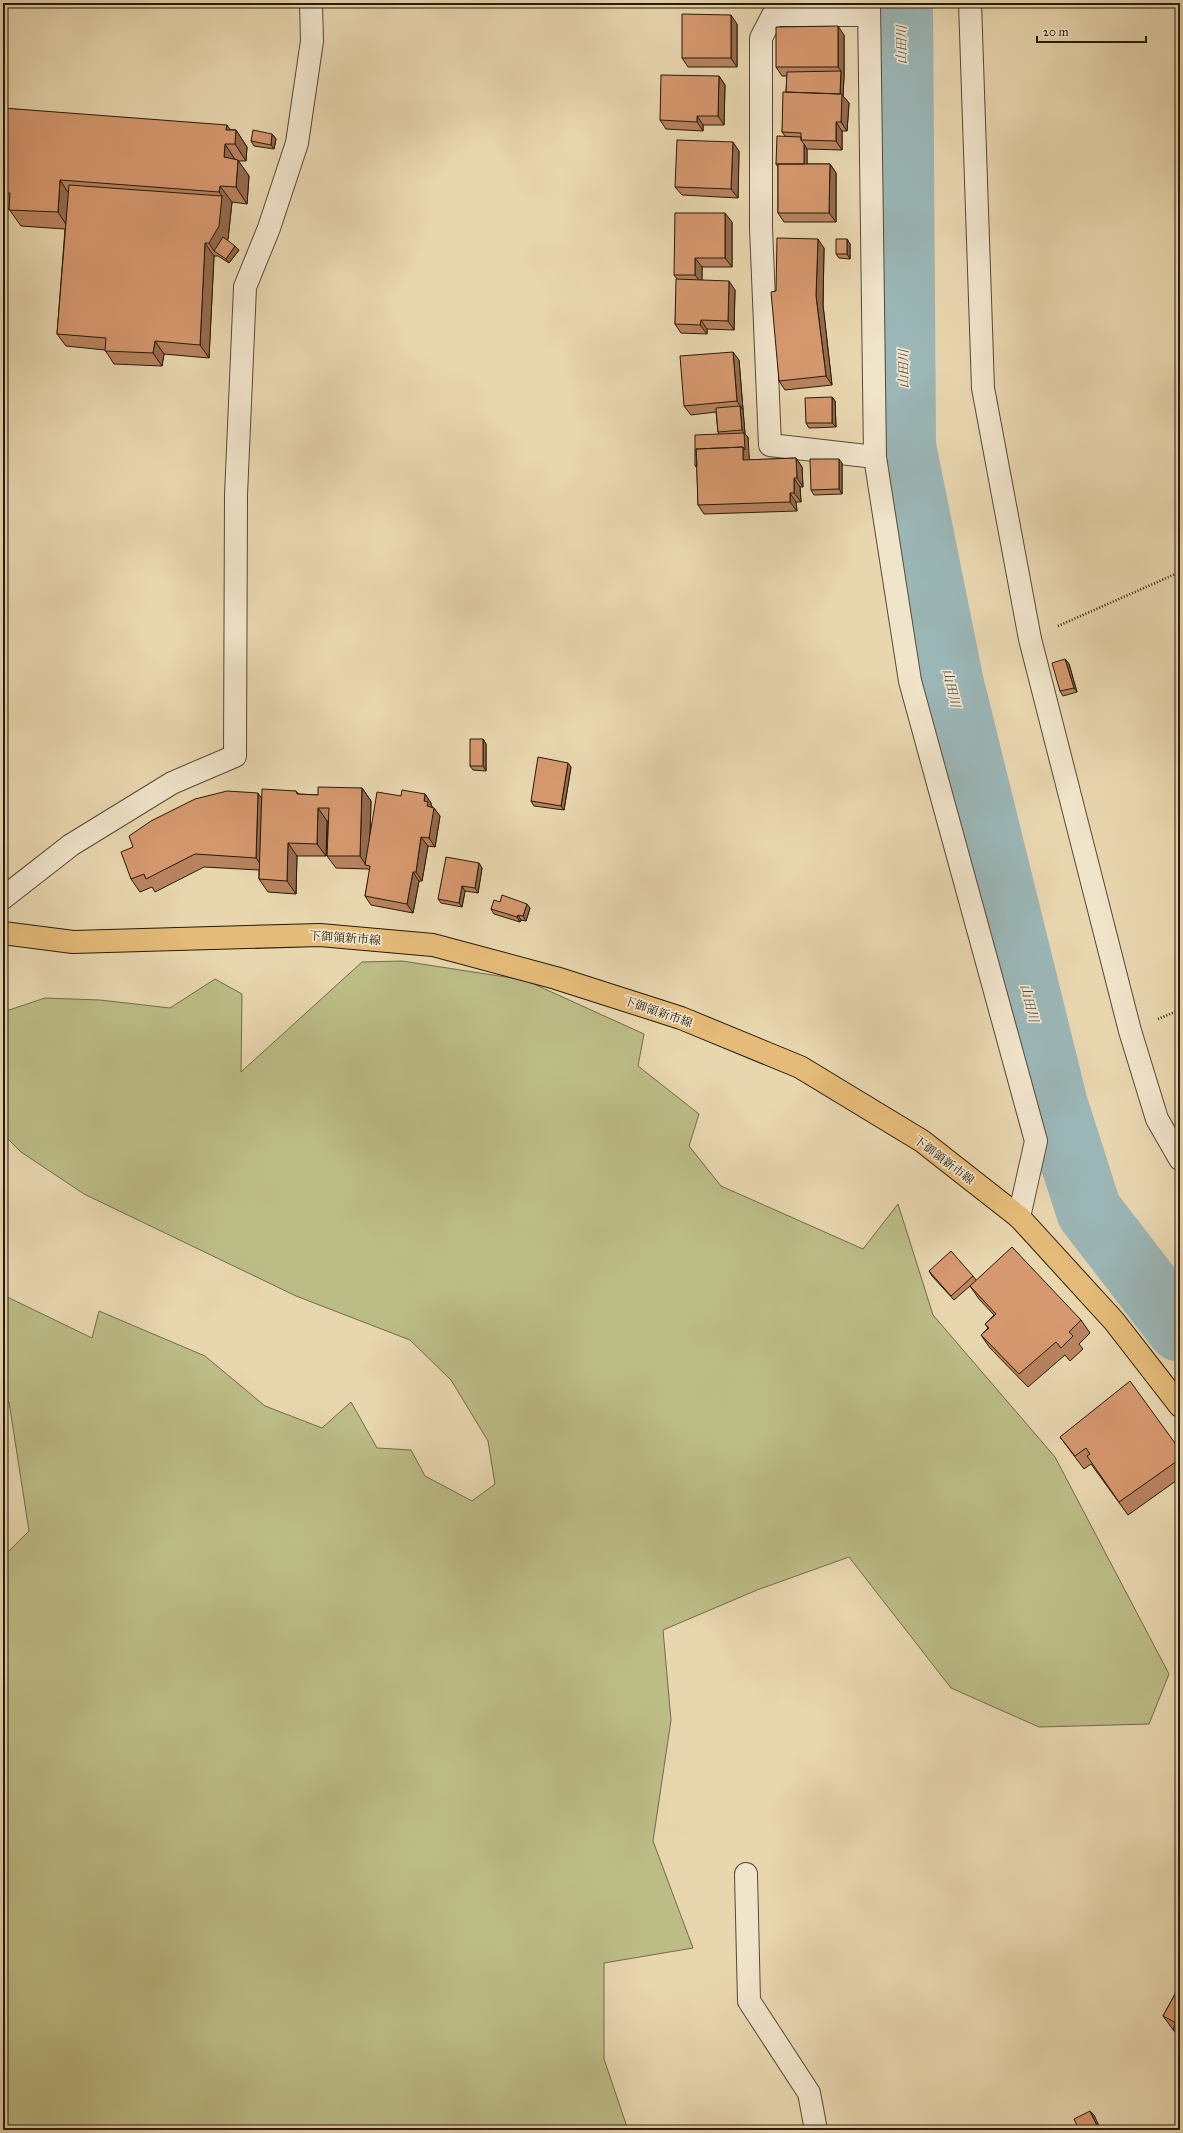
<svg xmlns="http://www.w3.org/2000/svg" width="1183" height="2133" font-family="'IM FELL Great Primer','Noto Serif JP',serif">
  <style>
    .green { fill: #bcbc86; stroke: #726b47 }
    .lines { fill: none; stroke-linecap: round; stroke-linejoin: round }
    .river { stroke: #9bb6b6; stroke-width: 66 }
    .minor-casing { stroke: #574932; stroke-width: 24 }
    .major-casing { stroke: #271a08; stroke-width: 24 }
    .path { stroke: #271a08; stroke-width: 2.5; stroke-dasharray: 1 2; stroke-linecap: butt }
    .minor { stroke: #f0e4cb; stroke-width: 22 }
    .major { stroke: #e4bb78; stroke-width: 22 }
    .wall { fill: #b8835f; stroke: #271a08 }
    .shaded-wall { fill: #966a4e; stroke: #271a08 }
    .building { fill: #d6986f; stroke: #271a08 }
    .labels { text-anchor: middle; stroke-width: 3.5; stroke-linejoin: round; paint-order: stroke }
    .street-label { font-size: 12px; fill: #271a08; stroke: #f0e4cb }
    .water-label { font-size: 13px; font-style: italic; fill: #4a493c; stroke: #f0e4cb }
  </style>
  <rect width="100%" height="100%" fill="#e8d6af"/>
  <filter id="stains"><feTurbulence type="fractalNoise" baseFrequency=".005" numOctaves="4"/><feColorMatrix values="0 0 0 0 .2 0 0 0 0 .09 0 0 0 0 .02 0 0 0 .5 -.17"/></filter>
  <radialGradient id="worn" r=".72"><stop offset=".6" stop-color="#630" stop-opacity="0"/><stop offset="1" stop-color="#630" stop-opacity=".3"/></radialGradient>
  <path class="green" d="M402 961 525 980 644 1034 638 1066 699 1114 689 1146 721 1186 863 1249 898 1204 933 1315 1055 1457 1169 1674 1149 1724 1039 1727 951 1688 849 1557 757 1590 663 1630 671 1720 653 1841 693 1948 604 1963V2059L628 2130H3V1548L9 1551 29 1531 9 1402 3 1399V1295L92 1338 99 1311 205 1356 265 1406 322 1428 351 1402 377 1448 411 1450 425 1476 472 1501 495 1484 488 1441 451 1380 410 1340 296 1296 84 1194 21 1152 3 1134V1012L45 998 100 1000 170 1008 215 979 242 994 241 1072 362 962Z"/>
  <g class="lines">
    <path class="river" d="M900 3 903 446 951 684 1055 1105 1089 1211 1180 1329"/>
    <defs>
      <path id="minor" d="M869 3 875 457 910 681 1036 1141 1019 1217
        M970 3 983 388 1030 639 1130 1031 1157 1119 1180 1159
        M869 15H773L761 38V228L770 445 875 457
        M3 898 71 845 172 783 235 756 236 495 245 287 269 228 297 143 312 41 311 3
        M746 1874 749 2001 809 2093 816 2130"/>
      <path id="major" d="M3 933 73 942 320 935 433 945 556 978 681 1018 800 1067 922 1141 1019 1217 1114 1321 1180 1406"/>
    </defs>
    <use href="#minor" class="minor-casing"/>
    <use href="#major" class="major-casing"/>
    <path class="path" d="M1058 626 1180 572
      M1158 1019 1180 1010"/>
    <use href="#minor" class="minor"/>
    <use href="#major" class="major"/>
  </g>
  <path class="wall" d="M737 24V67H688L682 58Z
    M844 35V76L843 96 849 103 847 131H842V150L807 149V164H830L836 173V222H784L778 213V167L776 164 785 136 782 132 786 92 787 76H782L776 67Z
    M719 76 725 85 724 125H703V131L666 129 660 120Z
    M3 108 236 130 247 147 246 161H238L249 176 247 204 232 202 228 239 227 240 239 250 229 263 218 256H214L209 358 164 354 162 366 114 364 105 350 66 346 57 334 65 229 21 226 9 209H4L3 207Z
    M272 134 276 139 274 149 254 146 251 141Z
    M739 151 738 198 682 195 675 187Z
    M732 222V267H702V280L735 290 734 330 707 329V334L681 333 675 324 677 279 674 275Z
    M847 239 850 244V259L839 258 836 254Z
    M824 248 823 305 832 385 785 390 779 381 776 291Z
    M739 360 745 434 748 437V455L749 456V460L796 458 802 467 803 487H800L801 502H796L797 511 704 514 698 505 697 468 695 466 719 434 718 432 716 412 691 415 684 406Z
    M832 397 835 401 836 427 809 428 806 423Z
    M842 463V494L814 495 811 490Z
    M1065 659 1069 664 1077 692 1063 696 1060 691Z
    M483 739 486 744V771L473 770 470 766Z
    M571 767 564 810 534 806 531 801Z
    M362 788 371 801 370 836 401 796 425 794 431 803V805L440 816 435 847 428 846 422 881H419L413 913 371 905 365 896 370 871 368 869 336 868 327 856 328 821H327L326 856H297L296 894 268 892 259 879V870L204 867 155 892 152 887 140 892 131 879 133 847 262 798 296 791 299 794 318 795Z
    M482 868 478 893 465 891 462 907 441 903 438 899Z
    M500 902 530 908 526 921 521 920 520 922 494 914 491 909Z
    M929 1271 973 1276 976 1280 1081 1320 1090 1333 1079 1344 1083 1349 1070 1361 1065 1355 1028 1387 990 1348 981 1335 988 1328 985 1324 994 1315 979 1299 970 1286 954 1300 932 1276Z
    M1060 1437 1180 1450V1478L1128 1515 1091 1464 1084 1469Z
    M1180 1985V2039L1163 2016Z"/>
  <path class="shaded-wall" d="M731 15 737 24V67L731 58Z
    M838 26 844 35V76L843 96 849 103 847 131 841 122 840 99 841 71 838 67Z
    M719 76 725 85 724 125 718 116Z
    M697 116 703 125V131L697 122Z
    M836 122 842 131V150L836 141Z
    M227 125 235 137 236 130 247 147 246 161 235 144 226 130Z
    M272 134 276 139 274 149 271 145Z
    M733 142 739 151 738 198 731 189Z
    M225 144 236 161 224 157Z
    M804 144 807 149V170L804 165Z
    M238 160 249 176 247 204 236 187Z
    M830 164 836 173V222L829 213Z
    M60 180 71 197 69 229 58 212Z
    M220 186 232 202 228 239 219 254 214 251 209 243 222 196 219 192Z
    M725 213 732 222V267L725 258Z
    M818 239 824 248 823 305 832 385 826 376 816 296Z
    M847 239 850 244V259L847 254Z
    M205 243 214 256 209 358 200 345Z
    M235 246 239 250 229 263 226 259Z
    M695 258 702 267V284L695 275Z
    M729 281 735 290 734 330 728 321Z
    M701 320 707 329V334L700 325Z
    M155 341 164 354 162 366 153 353Z
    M733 352 739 360 743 410 737 401Z
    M832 397 835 401 836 427 832 423Z
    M740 406 743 410 745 434 748 437 750 469 743 460V447L744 433 742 430Z
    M796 458 802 467 803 487 797 478Z
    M839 459 842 463V494L839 489Z
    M794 478 800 487 801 502 794 493Z
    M790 493 796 502 797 511 790 502Z
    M1065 659 1069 664 1077 692 1074 688Z
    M483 739 486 744V771L483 766Z
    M568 763 571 767 564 810 561 806Z
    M362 788 371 801 369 865H366L360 856Z
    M258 793 267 806 265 870 256 858Z
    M425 794 431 803V805L434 810V808L440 816 435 847 429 838 424 801Z
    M318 808 327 821 326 856 317 844Z
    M421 837 428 846 422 881 416 872Z
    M288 843 297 856 296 894 287 881Z
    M479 863 482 868 478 893 475 888Z
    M413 872 419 881 413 913 407 904Z
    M462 886 465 891 462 907 459 903Z
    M527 904 530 908 526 921 523 916Z
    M518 915 521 920 520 922 517 917Z
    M1090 2111 1094 2115 1101 2130H1099Z"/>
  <path class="building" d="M682 14 731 15V58H682Z
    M838 26V67H776V27Z
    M841 71 840 94 786 92 787 72Z
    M661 75 719 76 718 116H697V122L660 120Z
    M783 92 842 94 841 122H836V141L801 140V133L782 132Z
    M3 108 227 125 226 130H236L235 144H225L224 157 238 160 236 187 220 186 219 192 60 180 58 212 9 210 10 193H3Z
    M253 130 272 134 271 145 251 141Z
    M777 136 801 137V140L804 144V164H776Z
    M677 140 733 142 731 189 675 187Z
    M778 164H830L829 213H778Z
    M69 185 222 196 219 226 209 243H205L200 345 155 341 153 353 105 351 106 338 57 334Z
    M675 213H725V258H695V275H674Z
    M223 237 235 246 226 259 214 251Z
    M777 238 818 239 816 296 826 376 779 381 771 292 776 291Z
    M836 239H847V254H836Z
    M676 279 729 281 728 321 701 320 700 325 675 324Z
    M733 352 737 401 684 406 680 356Z
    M832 397V423H806L805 398Z
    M740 406 742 430 718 432 716 408Z
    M744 433 745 450 743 447 696 449 697 466H695V435Z
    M743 447V460L796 458 797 478H794V493H790V502L698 505 696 449Z
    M810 459H839V489L811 490Z
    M1065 659 1074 688 1060 691 1052 663Z
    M470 739H483V766H470Z
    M538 757 568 763 561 806 531 801Z
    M1180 771V779L1177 772Z
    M318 787 362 788 360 856H327L329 808H318L317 844 288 843 287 881 259 879 262 789 296 791 297 794 318 795Z
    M402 790 425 794 424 801 428 802 427 806 434 808 429 838 421 837 416 872H413L407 904 365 896 370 866 365 865 377 792 401 796Z
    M227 791 258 793 256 858 195 854 146 879 144 874 131 879 121 852 133 847 129 836 151 821 195 799Z
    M446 857 479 863 475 888 462 886 459 903 438 899Z
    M502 895 527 904 523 916 518 915 517 917 491 909 494 900 500 902Z
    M1012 1247 1081 1320 1069 1332 1073 1336 1061 1348 1056 1342 1019 1374 981 1335 989 1328 985 1324 996 1314 970 1286Z
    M951 1251 973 1276 951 1296 929 1271Z
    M1130 1381 1180 1450V1459L1119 1502 1087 1456 1090 1454 1086 1448 1075 1456 1060 1437Z
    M1180 1985V2033L1173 2029 1176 2023 1163 2016Z
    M1090 2111 1099 2130H1079L1074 2119Z
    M1171 2126 1175 2130H1168Z"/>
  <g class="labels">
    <g class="street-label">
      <text transform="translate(345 938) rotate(4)" y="4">下御領新市線</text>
      <text transform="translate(658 1012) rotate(19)" y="4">下御領新市線</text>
      <text transform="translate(944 1160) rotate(37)" y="4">下御領新市線</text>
    </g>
    <g class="water-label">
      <text transform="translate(901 45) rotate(-90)" y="5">山田川</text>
      <text transform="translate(903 369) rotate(-90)" y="5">山田川</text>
      <text transform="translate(952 688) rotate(77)" y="5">山田川</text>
      <text transform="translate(1030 1003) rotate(76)" y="5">山田川</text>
    </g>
  </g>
  <rect width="1183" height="2133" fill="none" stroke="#e8d6af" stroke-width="16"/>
  <rect x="4" y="4" width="1175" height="2125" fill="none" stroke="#271a08" stroke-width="2"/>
  <rect x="8" y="8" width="1167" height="2117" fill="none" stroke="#271a08"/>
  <path d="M1037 36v6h109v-6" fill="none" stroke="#271a08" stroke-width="2"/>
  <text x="1043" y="36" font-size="12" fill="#271a08" stroke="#f0e4cb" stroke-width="3" paint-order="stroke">20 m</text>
  <rect width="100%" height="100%" filter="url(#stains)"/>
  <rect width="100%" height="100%" fill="url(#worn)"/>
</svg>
